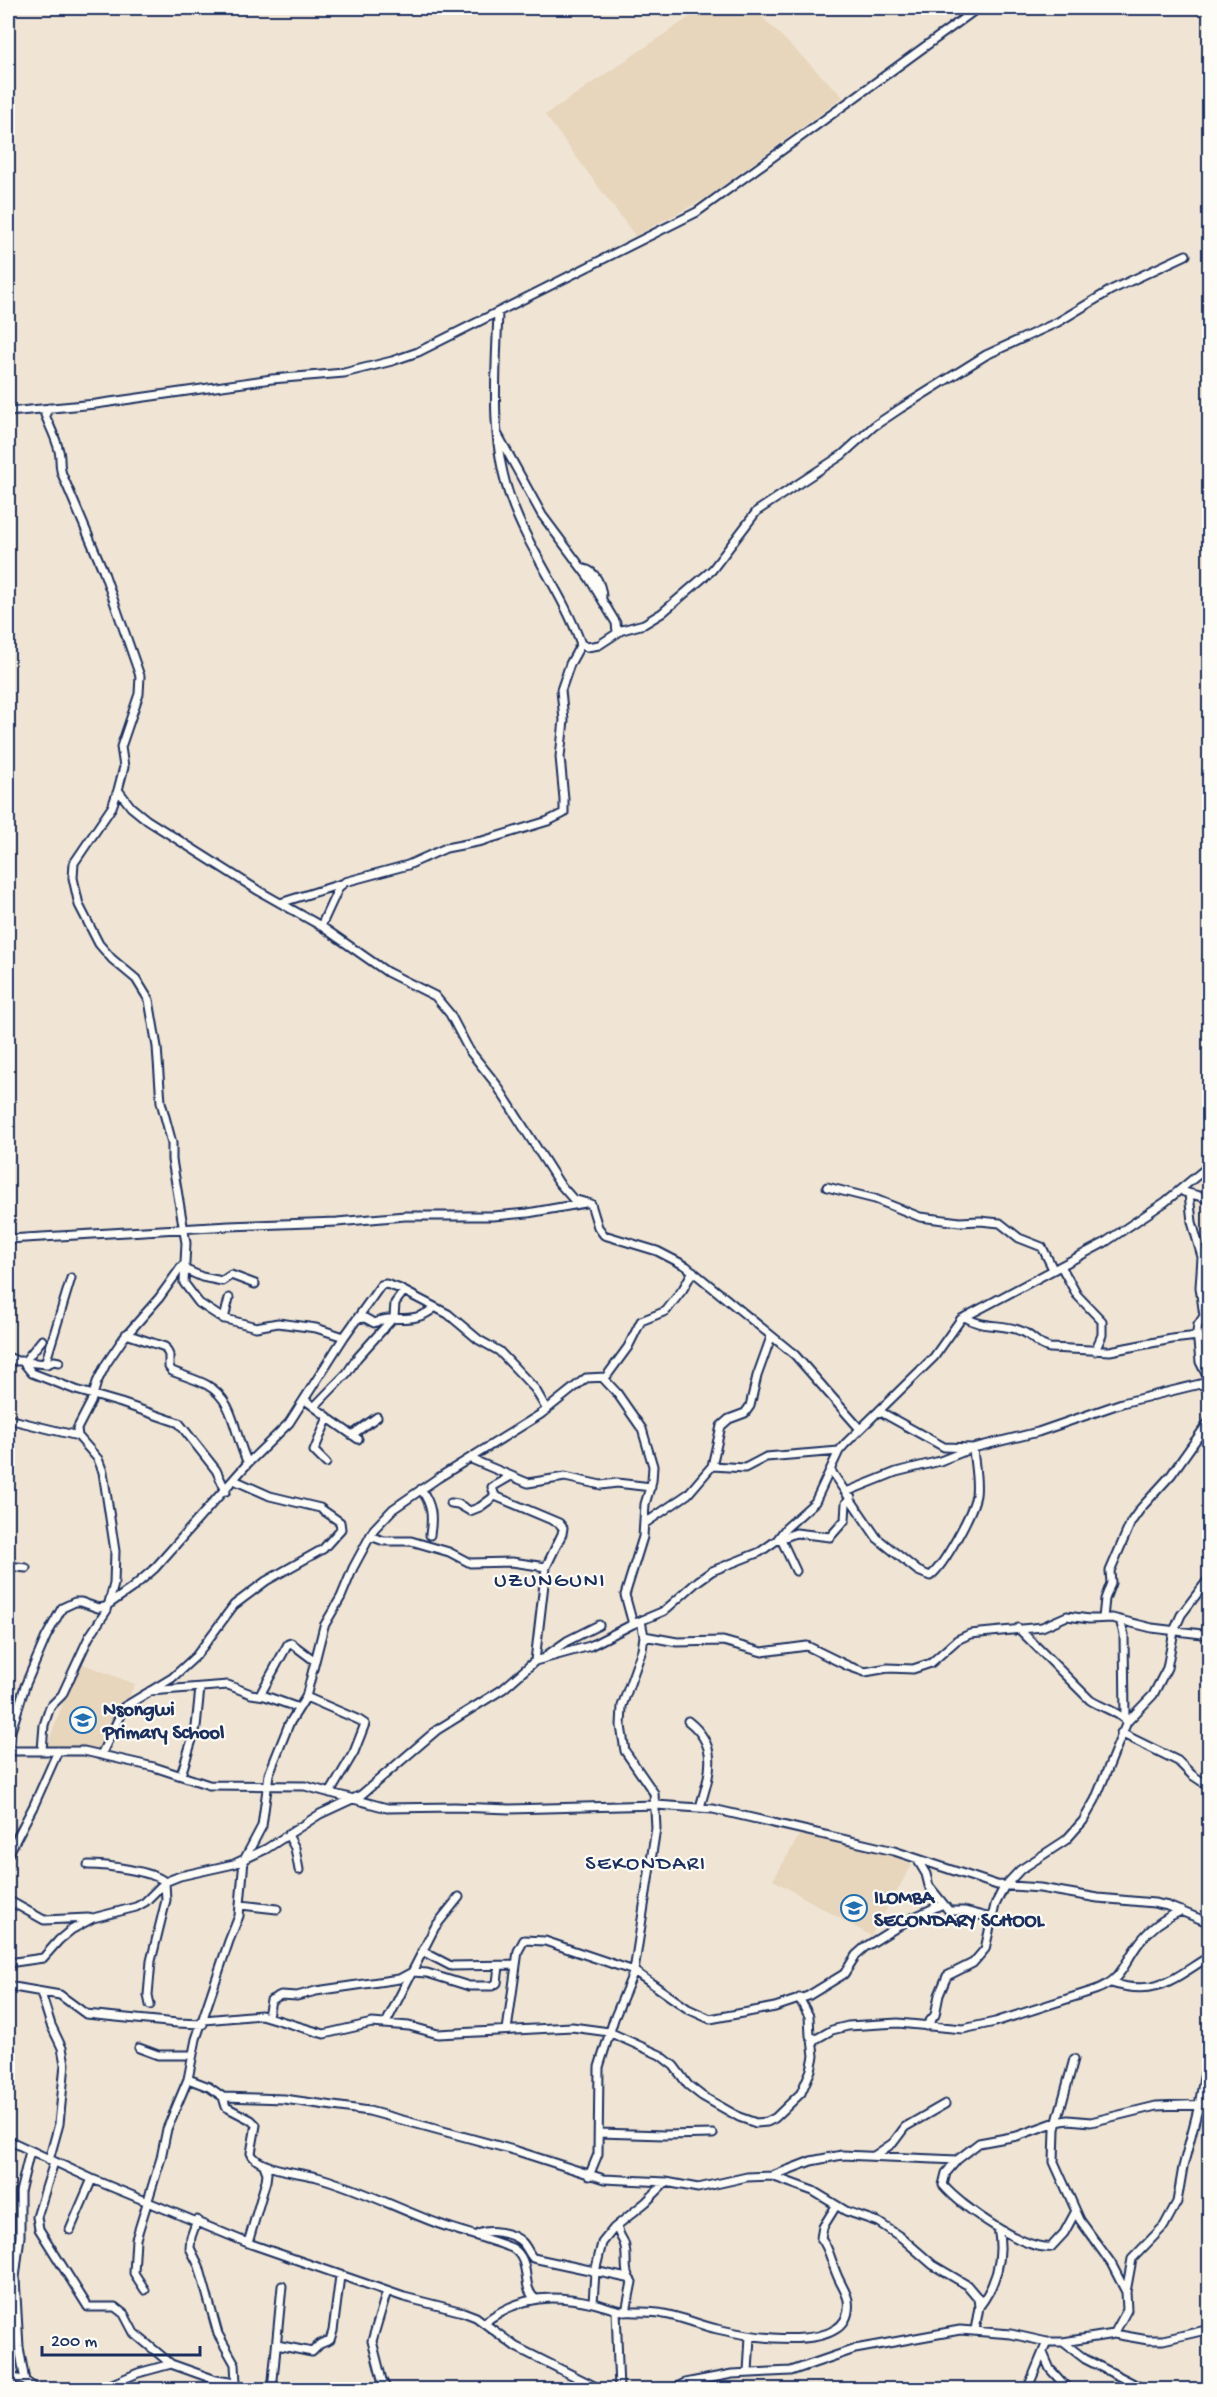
<svg xmlns="http://www.w3.org/2000/svg" width="1217" height="2397" font-family="'Gochi Hand',sans-serif">
  <style>
    .built { fill: #e7d5bc }
    .lines { fill: none; stroke-linecap: round; stroke-linejoin: round }
    .minor-casing { stroke: #1b2f5e; stroke-width: 11 }
    .minor { stroke: #fdfcf7; stroke-width: 7 }
    .labels { text-anchor: middle; stroke-width: 4.5; stroke-linejoin: round; paint-order: stroke }
    .poi-label { font-size: 20px; font-weight: bold; fill: #1b2f5e; stroke: #fdfcf7; text-anchor: start }
    .quarter-label { font-size: 22px; letter-spacing: 1.5px; fill: #1b2f5e; stroke: #fdfcf7 }
  </style>
  <rect width="100%" height="100%" fill="#f0e5d4"/>
  <filter id="ink" filterUnits="userSpaceOnUse"><feTurbulence type="fractalNoise" baseFrequency=".0167" numOctaves="2"/><feDisplacementMap in="SourceGraphic" scale="12" xChannelSelector="R" yChannelSelector="G"/><feConvolveMatrix kernelMatrix="1 2 1 2 8 2 1 2 1" color-interpolation-filters="sRGB"/></filter>
  <g filter="url(#ink)">
    <path class="built" d="M703 8H753L843 97 706 198 635 236 545 115Z
      M78 1662 135 1684 104 1750 47 1746Z
      M802 1831 882 1848 912 1865 871 1936 773 1880Z"/>
    <g class="lines">
      <defs>
        <path id="minor" d="M498 312C496 374 489 440 511 500 529 551 563 593 581 644L587 647 599 645 622 630 644 624 662 613 712 570 757 511 842 455 874 426 901 408 986 355 1058 322 1111 290 1186 255
          M49 408 45 415C50 427 56 438 59 451 61 458 59 466 62 474L103 570 140 676 139 694 121 747 124 767 118 790 112 807 74 863 73 878 79 905 99 944 112 959 136 979 149 1000 157 1047 161 1102 172 1143V1160L186 1243 184 1283 199 1303 222 1318 256 1327 278 1323 316 1328 344 1337
          M8 412 96 404 272 379 344 373 392 361 418 352 697 212 978 8
          M498 435 542 515 589 578 616 623 617 632
          M584 569C596 571 601 585 602 596
          M118 790 131 807 147 820 259 891 321 926 387 972 435 996 450 1014 469 1050 496 1084 559 1183 573 1199 591 1204 598 1227 604 1235 657 1251 686 1266 795 1355 860 1429
          M280 903 341 884
          M321 926 339 887 345 882 408 865 446 848 482 841 548 821 564 813V799L560 757 564 720 561 690 570 664 581 644
          M827 1187 875 1199 920 1217 960 1222 980 1221 1000 1223 1019 1238 1042 1247 1053 1269
          M1184 1192 1210 1199
          M1189 1194 1192 1222 1202 1257 1200 1287 1204 1316 1198 1325 1197 1332 1200 1362 1208 1378 1204 1383 1210 1397
          M8 1239 229 1226 337 1222 405 1216H493L528 1213 585 1203
          M1061 1266 1077 1295 1102 1321V1335L1095 1351
          M184 1269 202 1277 222 1281 231 1275 255 1284
          M965 1317C983 1329 1003 1323 1021 1331 1033 1335 1037 1346 1050 1348L1110 1351 1172 1339 1198 1336
          M224 1319 229 1298
          M357 1319 365 1318 374 1323C393 1313 413 1326 434 1308
          M126 1334 165 1347 169 1355V1367L172 1371C183 1376 196 1379 207 1385 236 1401 234 1437 248 1463
          M1199 1339 1210 1336
          M8 1357 17 1361H25L42 1340
          M23 1362 32 1373 76 1390 121 1403 179 1423 216 1470 226 1491
          M25 1362 47 1364 54 1361 59 1362
          M45 1364 71 1278
          M603 1378 617 1393 642 1429 653 1466 652 1481 645 1504 643 1537 625 1595 633 1624
          M305 1400 328 1417 314 1451 326 1463
          M315 1406 347 1373 357 1358 394 1317 395 1303 404 1291
          M879 1411 944 1447 973 1448 1038 1432 1122 1403 1204 1383
          M328 1418 358 1439
          M8 1419 78 1436
          M352 1435 377 1417
          M471 1459 528 1483 565 1477 601 1485 617 1483 651 1487
          M712 1466 721 1426 729 1419 745 1413 750 1406 757 1376 771 1337
          M831 1471 877 1538 918 1571 930 1576C944 1566 973 1512 976 1495 978 1480 974 1463 973 1448L940 1461 896 1472 846 1492
          M511 1476 492 1487 495 1496 559 1523 563 1528 562 1534 546 1567 535 1661
          M421 1489C432 1505 433 1516 430 1535
          M451 1503 458 1504 470 1511 480 1507 495 1496
          M644 1524 688 1494 712 1466 745 1468 766 1457 839 1451
          M370 1536 384 1541H411L449 1552 470 1563 512 1562 546 1567
          M779 1539 796 1533 830 1537 845 1520 846 1503 851 1498
          M781 1539 796 1571
          M8 1566 26 1568
          M1103 1618 1105 1599 1111 1583 1110 1571 1131 1522 1141 1508 1171 1475 1210 1420
          M1120 1620 1124 1634 1125 1718
          M1018 1628 1090 1700C1102 1708 1118 1711 1127 1722
          M644 1636 677 1642 723 1641 762 1652 807 1646 848 1666 865 1672 888 1668 913 1669 931 1663 957 1640 970 1634 1042 1627 1067 1616 1089 1619 1112 1618 1152 1628 1210 1635
          M547 1655 567 1641 599 1625
          M150 1691 228 1685 251 1694 265 1696 299 1708
          M260 1695 288 1644 291 1643 315 1661
          M306 1697 359 1720 365 1724 354 1752 330 1793
          M8 1703 10 1709 8 1716
          M688 1721C720 1746 710 1773 700 1807
          M1121 1733 1178 1761 1192 1775 1210 1787
          M42 1750 44 1725 50 1707 62 1695 89 1637 107 1610 114 1584 115 1551 103 1472 98 1459 78 1436 77 1429 91 1402 97 1382 106 1364 123 1339 159 1298 182 1266
          M8 1751H84L154 1767 209 1785 305 1786 387 1808 455 1807 510 1809 656 1805 713 1809 894 1851 997 1885 1040 1888 1098 1898 1154 1903 1168 1906 1210 1923
          M9 1751 11 1731 25 1686 46 1637 62 1608 75 1602H81L98 1608 105 1607 132 1588 155 1568 248 1463 289 1423 344 1337 381 1285 386 1284 398 1288 448 1314 479 1340 499 1351 535 1389 547 1410
          M101 1755 124 1707 172 1678 196 1656 234 1605 266 1581 323 1549 341 1529 340 1522 320 1508 270 1496 234 1480
          M181 1775 196 1727 200 1688
          M288 1835 295 1848 299 1870
          M8 1855 34 1805 58 1751
          M917 1859 926 1874 929 1886 949 1911H964L991 1918
          M88 1865C106 1865 153 1871 165 1882L166 1900 151 1961 148 1995 150 2005
          M8 1900 44 1920 88 1918
          M241 1905 277 1909
          M422 1951 451 1966 516 1965
          M8 1963 43 1958 59 1940 71 1930 93 1918 136 1907 145 1902 165 1882 180 1876 234 1864 266 1849 320 1814 361 1795 437 1730 503 1689 535 1661 590 1646 633 1624 664 1611 698 1581 712 1571 760 1552 777 1540 786 1528 815 1502 839 1451 845 1444 934 1357 961 1319 1104 1243 1165 1202 1210 1165
          M1111 1983C1157 1997 1172 1979 1210 1956
          M8 1986 60 1995 86 2014 177 2023 203 2024
          M41 1993 51 2025 62 2048 65 2064 59 2124 49 2160
          M799 1998 809 2016 810 2036 816 2039 832 2030 848 2026 898 2023 963 2029 995 2022 1095 1990C1123 1980 1123 1964 1139 1943 1150 1928 1164 1918 1181 1911
          M268 2016 271 2000 281 1995 297 1996 316 1991 399 1979 412 1972 427 1973 469 1986H492L497 1983 499 1966
          M204 2020 261 2015 324 2034 372 2023 409 2026 438 2034 572 2027 609 2032 660 2055 674 2066 688 2085 702 2096 739 2117 756 2123 767 2122 775 2118 801 2093 811 2070 814 2056 812 2039
          M386 2023 435 1927 459 1897
          M926 2026 935 2015 939 1995 947 1976 973 1963 985 1949 995 1905 1004 1887 1020 1870 1066 1840 1083 1821 1095 1800 1127 1722 1153 1695 1167 1668 1174 1631 1181 1615 1210 1577
          M507 2030 518 1951 524 1940 545 1941 634 1971 688 2009 710 2019 775 2007 808 1996 844 1974 856 1955 865 1947 910 1919 943 1904
          M8 2031V2032
          M139 2048 158 2055H192
          M1074 2059 1055 2129 1054 2162 1080 2220 1111 2263 1126 2292
          M188 2079 209 2087 223 2097 284 2099 369 2111 517 2151 604 2179 666 2182 698 2188 747 2177 772 2176 811 2161 842 2155 957 2160 979 2143 1017 2136 1056 2122 1068 2120 1091 2122 1156 2106 1210 2104
          M223 2097 226 2107 251 2120 256 2125 251 2153C256 2169 302 2173 317 2177 361 2189 400 2210 442 2225 465 2233 489 2239 512 2248 533 2260 520 2289 536 2299
          M599 2133 664 2135 713 2134
          M8 2140 92 2179 248 2243 404 2297 463 2312 476 2317 516 2347 602 2390
          M874 2156 893 2143 905 2127 945 2104
          M957 2160 946 2173 943 2185C962 2207 1023 2250 1051 2247L1064 2233 1076 2211
          M54 2162 37 2217 39 2229 88 2307H115L124 2314 134 2333 171 2364 216 2380 236 2383
          M589 2176 598 2154 599 2067 614 2019 634 1971 656 1828 654 1793 625 1751 621 1726 622 1706 642 1650 644 1636 641 1621
          M772 2176 813 2191 846 2211 878 2222 902 2238 933 2265 967 2285 978 2298 979 2307 975 2330
          M197 2220 191 2237 190 2248 199 2266 218 2334 235 2364 236 2383 240 2390
          M618 2225C617 2234 621 2235 624 2243 629 2257 622 2272 632 2282L626 2312
          M70 2230 92 2179
          M477 2235C488 2228 513 2233 522 2242 527 2247 529 2254 533 2258L627 2278
          M248 2243 266 2181 267 2173 264 2165
          M145 2290 134 2273 136 2239 161 2158 167 2129 188 2079 196 2039 229 1941 239 1916 244 1860 262 1826 269 1774 289 1724 306 1697 324 1626 341 1597 353 1568 374 1529 393 1509 438 1478 541 1414 586 1378 606 1377 628 1347 641 1321 666 1311 683 1289 693 1271
          M387 2291 372 2341 382 2380 387 2390
          M593 2303 595 2272 602 2243 614 2228 646 2202 666 2182
          M979 2307C997 2283 1004 2257 998 2228
          M616 2310 619 2390
          M485 2322C505 2307 527 2298 552 2298 565 2298 580 2300 593 2303 603 2305 613 2310 624 2311 637 2313 651 2311 664 2314 682 2317 699 2325 717 2329 747 2336 856 2357 848 2300 846 2291 840 2283 837 2275 831 2262 830 2249 821 2238L823 2227 836 2206
          M1114 2334 1127 2310 1126 2292 1132 2259 1164 2226 1177 2202 1183 2167 1199 2105 1210 2045
          M1063 2342 1085 2359 1146 2390
          M277 2345 312 2352 320 2344 330 2340 333 2331 340 2276
          M1043 2353 1050 2369 1069 2390
          M748 2372 750 2336
          M8 2376 25 2381 38 2390
          M25 2381 19 2347 15 2278 20 2236V2192L30 2151
          M98 2390 138 2373 171 2364
          M272 2390 282 2286
          M671 2390 685 2383 732 2374 791 2371 855 2349 960 2330 1011 2334 1047 2342H1063L1114 2334 1148 2340H1163L1210 2329
          M1027 2390 1047 2342"/>
      </defs>
      <use href="#minor" class="minor-casing"/>
      <use href="#minor" class="minor"/>
    </g>
  </g>
  <defs>
    <symbol id="school-ring" viewBox="-11 -11 22 22"><circle r="9.5" fill="#fdfcf7" stroke="#1f6fb2" stroke-width="1.5"/><path d="M0-5L7-2L0 1L-7-2ZM-4 1L0 2.5L4 1V4Q0 6-4 4Z" fill="#1f6fb2"/></symbol>
  </defs>
  <g fill-rule="evenodd">
    <use href="#school-ring" x="68" y="1705" width="30" height="30"/>
    <use href="#school-ring" x="839" y="1893" width="30" height="30"/>
  </g>
  <g class="labels">
    <g class="poi-label">
      <text x="103" y="1715">Nsongwi<tspan x="103" dy="23">Primary School</tspan></text>
      <text x="874" y="1903">ILOMBA<tspan x="874" dy="23">SECONDARY SCHOOL</tspan></text>
    </g>
    <g class="quarter-label">
      <text x="550" y="1586">UZUNGUNI</text>
      <text x="646" y="1869">SEKONDARI</text>
    </g>
  </g>
  <rect width="1217" height="2397" fill="none" stroke="#fdfcf7" stroke-width="30"/>
  <rect x="15" y="15" width="1187" height="2367" fill="none" stroke="#1b2f5e" stroke-width="2" filter="url(#ink)"/>
  <path d="M42 2346v9h158v-9" fill="none" stroke="#1b2f5e" stroke-width="3"/>
  <text x="51" y="2346" font-size="18" fill="#1b2f5e" stroke="#fdfcf7" stroke-width="4.5" paint-order="stroke">200 m</text>
</svg>
